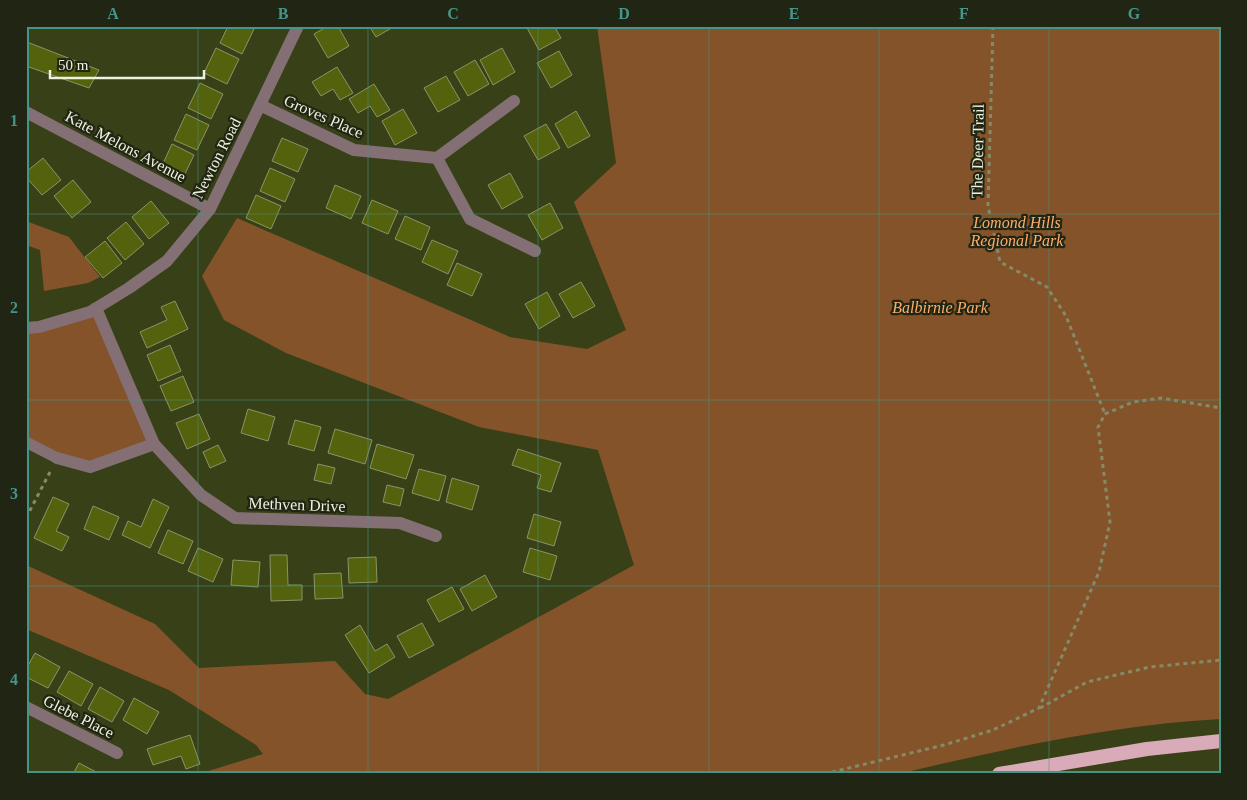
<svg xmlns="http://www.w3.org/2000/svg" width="1247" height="800" font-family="'Times New Roman',serif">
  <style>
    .green { fill: #85532a }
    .building { fill: #54610d; stroke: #8a9469 }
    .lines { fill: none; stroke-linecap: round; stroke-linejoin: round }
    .path { stroke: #848b69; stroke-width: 3; stroke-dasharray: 4 4; stroke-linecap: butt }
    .service { stroke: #846f75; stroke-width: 11 }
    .minor { stroke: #846f75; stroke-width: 12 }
    .trunk { stroke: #d9abb9; stroke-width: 14 }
    .grid { fill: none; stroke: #469589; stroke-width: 1; stroke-opacity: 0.55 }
    .labels { text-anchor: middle; stroke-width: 4.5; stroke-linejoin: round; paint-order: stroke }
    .street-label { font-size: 16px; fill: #ecf2db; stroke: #212513 }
    .park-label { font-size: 16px; font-style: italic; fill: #ffad6a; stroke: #212513 }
    .neatline { fill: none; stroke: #469589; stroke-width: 2 }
    .grid-label { font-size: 16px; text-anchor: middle; font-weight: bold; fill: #469589 }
  </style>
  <rect width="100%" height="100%" fill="#384017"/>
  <path class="green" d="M597 26H1221V719C1112 725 1004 749 898 774H199L263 754 256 745 169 690 26 629V565L155 624 199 668 335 661 365 694 388 699 634 565 598 450 479 427 286 353 224 320 202 276 237 218 510 337 587 349 626 330 574 202 616 163Z
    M26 221 69 237 100 277 88 283 44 291 40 250 26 245Z
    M98 307 154 444 90 467 26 442V328Z"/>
  <path class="building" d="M228 26H249L254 29 242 54 220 43Z
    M328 26H338L349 46 328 58 314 34Z
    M369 26H395L376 37Z
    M526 26H554L561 38 539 50Z
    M27 42 99 70 89 88 26 66Z
    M216 48 239 59 227 84 204 73Z
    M502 48 515 72 493 85 480 60Z
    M559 51 572 75 551 88 537 63Z
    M475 60 489 84 468 96 454 72Z
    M337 67 353 93 340 100 333 89 321 96 312 82Z
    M446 76 460 100 438 112 424 88Z
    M200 83 223 94 211 119 188 108Z
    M374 84 390 110 377 117 370 106 358 113 349 99Z
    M403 109 417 133 395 145 382 121Z
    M576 111 590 136 568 148 555 124Z
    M186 114 209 125 197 150 174 140Z
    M546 124 560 148 538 160 524 136Z
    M282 138 308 149 298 172 272 161Z
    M172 144 194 155 182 180 160 170Z
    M43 158 61 180 42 195 26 177V172Z
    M270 168 295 179 285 202 260 191Z
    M510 173 523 197 502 209 488 185Z
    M73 180 91 202 72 218 54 196Z
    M335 185 361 196 351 219 326 208Z
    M256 195 281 206 271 229 246 218Z
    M372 200 398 211 388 234 362 223Z
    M151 201 169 223 149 239 132 217Z
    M550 203 563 228 542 240 528 215Z
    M405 216 430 227 421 250 395 239Z
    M126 222 144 244 125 260 107 238Z
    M432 240 458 251 448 274 422 262Z
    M105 241 122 263 103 278 85 257Z
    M457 263 482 274 472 296 447 285Z
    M581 282 595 306 573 318 559 294Z
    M547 292 560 316 539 329 525 304Z
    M175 301 188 329 147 348 140 332 167 320 161 307Z
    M170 345 181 371 158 381 147 355Z
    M183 376 194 402 171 411 160 386Z
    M248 409 275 417 268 441 241 433Z
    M199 414 210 439 187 449 176 423Z
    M295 420 321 427 314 451 288 444Z
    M335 429 372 440 365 464 328 453Z
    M377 444 414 455 406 479 370 468Z
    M218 445 226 461 210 468 203 452Z
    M518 449 561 463 551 492 537 488 541 475 512 465Z
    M318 464 335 468 331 484 314 480Z
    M419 469 446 476 439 501 412 493Z
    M452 478 479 486 472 510 446 502Z
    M387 485 404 489 400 506 383 502Z
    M53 497 69 504 56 531 69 537 62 551 34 538Z
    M153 499 169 507 150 548 122 535 128 521 141 527Z
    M93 506 119 517 109 540 84 529Z
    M534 514 561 522 554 546 527 538Z
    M168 530 193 541 183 564 158 553Z
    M198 548 223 559 213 582 188 571Z
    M530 548 557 556 550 580 523 572Z
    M270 555H287L288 585H302V600L271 601Z
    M376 557 377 582 349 583 348 558Z
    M233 560 260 562 258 587 231 585Z
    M341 573 343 598 315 599 314 574Z
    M485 575 497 597 472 611 460 589Z
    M452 587 464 609 439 622 427 600Z
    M422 623 434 645 409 658 397 636Z
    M360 625 375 651 387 644 395 657 369 673 345 635Z
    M35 653 60 667 48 688 26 677V669Z
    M69 671 93 684 81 706 57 692Z
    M100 687 124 701 112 722 88 709Z
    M134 698 159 712 147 734 123 720Z
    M190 735 200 764 186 769 181 756 153 765 147 749Z
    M79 763 100 774H73Z"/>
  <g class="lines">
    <path class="path" d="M993 26 988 206 1000 262 1047 287 1066 316 1105 414
      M26 518 50 472
      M1040 708 1087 682 1150 667 1221 660
      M824 774 944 745 993 730 1039 708 1099 572 1110 522 1098 427 1105 414 1133 402 1161 398 1221 408"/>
    <path class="service" d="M26 442 57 458"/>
    <path class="minor" d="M260 105 354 150 437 158 514 101
      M26 112 210 209
      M437 158 470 219 535 251
      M96 308 154 444 201 495 235 518 400 523 436 536
      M26 328 39 327 90 312 129 288 167 261 210 209 298 26
      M57 458 90 467 154 444
      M26 707 117 753"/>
    <path class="trunk" d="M999 774 1147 749 1221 741"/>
  </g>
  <path class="grid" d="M198 26V774M368 26V774M538 26V774M709 26V774M879 26V774M1049 26V774M26 214H1221M26 400H1221M26 586H1221"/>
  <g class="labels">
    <g class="street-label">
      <text transform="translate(324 116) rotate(24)" y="6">Groves Place</text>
      <text transform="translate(126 146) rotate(28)" y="6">Kate Melons Avenue</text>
      <text transform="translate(977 151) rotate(-89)" y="6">The Deer Trail</text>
      <text transform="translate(216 158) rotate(-63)" y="6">Newton Road</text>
      <text transform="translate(297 504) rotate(2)" y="6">Methven Drive</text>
      <text transform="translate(79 716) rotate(27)" y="6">Glebe Place</text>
    </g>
    <g class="park-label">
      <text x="1017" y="228">Lomond Hills<tspan x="1017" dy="18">Regional Park</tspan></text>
      <text x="940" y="313">Balbirnie Park</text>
    </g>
  </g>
  <rect width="1247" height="800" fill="none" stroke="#212513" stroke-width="55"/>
  <path d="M50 70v8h154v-8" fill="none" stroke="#ecf2db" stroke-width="2.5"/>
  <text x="58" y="70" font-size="15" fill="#ecf2db" stroke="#212513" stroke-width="4" paint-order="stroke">50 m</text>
  <rect x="28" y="28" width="1192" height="744" class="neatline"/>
  <g class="grid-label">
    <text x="113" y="19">A</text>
    <text x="283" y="19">B</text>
    <text x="453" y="19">C</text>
    <text x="624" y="19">D</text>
    <text x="794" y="19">E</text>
    <text x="964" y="19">F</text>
    <text x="1134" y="19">G</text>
    <text x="14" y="126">1</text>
    <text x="14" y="313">2</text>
    <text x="14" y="499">3</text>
    <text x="14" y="685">4</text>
  </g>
</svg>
